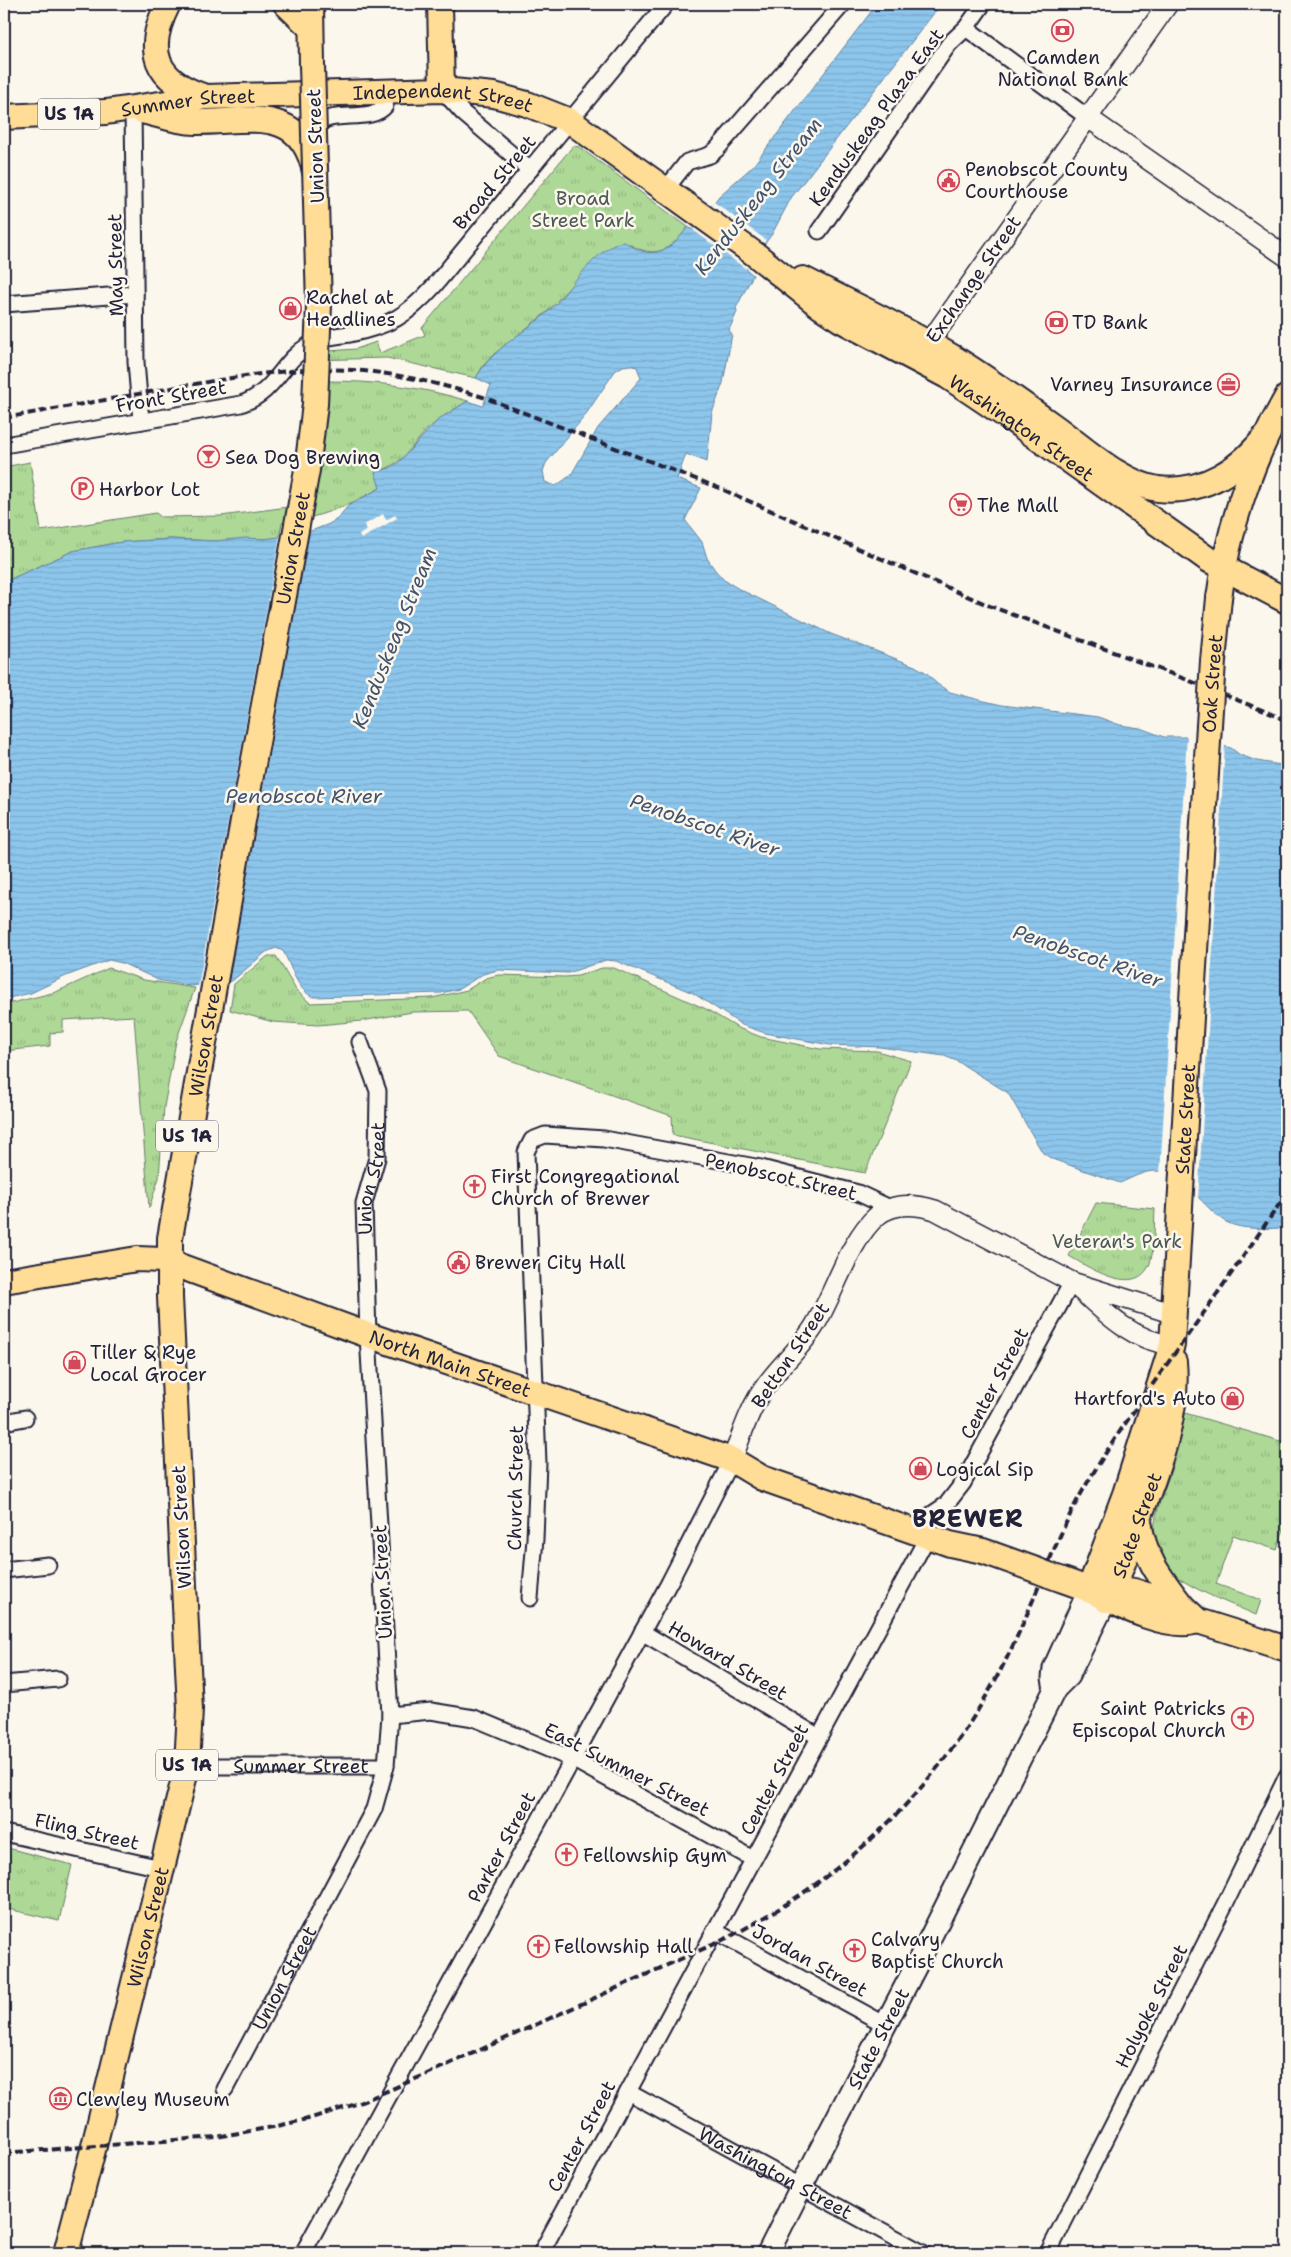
<svg xmlns="http://www.w3.org/2000/svg" width="1291" height="2257" font-family="'Shantell Sans',sans-serif">
  <style>
    .grass { fill: url(#grass-tufts); stroke: #687d68 }
    .water { fill: url(#water-rules); stroke: #6284a5; fill-rule: evenodd }
    .pier { fill: #fbf7ec }
    .lines { fill: none; stroke-linecap: round; stroke-linejoin: round }
    .minor-casing { stroke: #22223b; stroke-width: 19 }
    .tertiary-casing { stroke: #22223b; stroke-width: 22 }
    .secondary-casing { stroke: #22223b; stroke-width: 25 }
    .primary-casing { stroke: #22223b; stroke-width: 28 }
    .minor { stroke: #fbf7ec; stroke-width: 15 }
    .tertiary { stroke: #fbf7ec; stroke-width: 19 }
    .secondary { stroke: #fbf7ec; stroke-width: 21 }
    .primary { stroke: #ffdd96; stroke-width: 24 }
    .rail { stroke: #22223b; stroke-width: 4; stroke-dasharray: 8 4; stroke-linecap: butt }
    .primary-bridge-casing { stroke: #22223b; stroke-width: 28; stroke-linecap: butt }
    .primary-bridge { stroke: #ffdd96; stroke-width: 24 }
    .labels { text-anchor: middle; stroke-width: 5; stroke-linejoin: round; paint-order: stroke }
    .shield { fill: #fbf7ec; stroke: #636270; stroke-width: 1 }
    .shield-label { font-size: 18px; font-weight: bold; fill: #22223b }
    .poi-label { font-size: 19px; fill: #22223b; stroke: #fbf7ec; text-anchor: start }
    .street-label { font-size: 19px; fill: #22223b; stroke: #fbf7ec }
    .park-label { font-size: 19px; fill: #4c5956; stroke: #fbf7ec }
    .water-label { font-size: 20px; font-style: italic; fill: #425370; stroke: #fbf7ec }
    .district-label { font-size: 24px; font-weight: bold; letter-spacing: 1px; fill: #22223b; stroke: #fbf7ec }
  </style>
  <defs>
    <pattern id="grass-tufts" width="24" height="20" patternUnits="userSpaceOnUse" patternTransform="scale(1.25)"><rect width="24" height="20" fill="#add896"/><path d="M3 7l-1-3M5 7V3M7 7l1-3M15 17l-1-3M17 17v-4M19 17l1-3" fill="none" stroke="#95b982"/></pattern>
    <pattern id="water-rules" width="6" height="5" patternUnits="userSpaceOnUse" patternTransform="scale(1.25)"><rect width="6" height="5" fill="#8dc6ec"/><path d="M0 2.5h6" fill="none" stroke="#79aacb"/></pattern>
  </defs>
  <rect width="100%" height="100%" fill="#fbf7ec"/>
  <filter id="ink" filterUnits="userSpaceOnUse"><feTurbulence type="fractalNoise" baseFrequency=".02" numOctaves="2"/><feDisplacementMap in="SourceGraphic" scale="10" xChannelSelector="R" yChannelSelector="G"/><feConvolveMatrix kernelMatrix="1 2 1 2 8 2 1 2 1" color-interpolation-filters="sRGB"/></filter>
  <g filter="url(#ink)">
    <path class="grass" d="M573 146 579 147 688 227C671 250 656 260 629 244L592 263 547 312 494 354 483 366 476 378 387 358 311 360 329 351 356 349 376 342 380 353 425 335 422 328Z
      M327 381C376 381 422 387 468 401 455 409 440 418 429 428 411 446 402 466 376 472L380 488C348 506 319 518 282 523L279 538 215 541 170 539 122 542 73 551 4 582V467L30 462 41 531 156 513 161 517 221 516 310 504Z
      M268 956H276L296 990 310 1003 432 998 467 990 486 978 498 975 565 977 578 976 602 968H614L706 1009 738 1028 761 1037 820 1049 877 1051 911 1061 865 1173 673 1135 672 1116 499 1056 468 1011 412 1012 362 1021 318 1025 273 1022 230 1010 234 984Z
      M109 968 144 980 195 988 176 1041 164 1107 159 1178 149 1208 134 1016 63 1020V1032L50 1033V1046L4 1051V1005L56 992Z
      M1096 1203 1155 1209C1154 1226 1155 1247 1150 1263 1137 1299 1088 1267 1069 1256Z
      M1185 1413 1287 1443V1519L1277 1550 1233 1535 1216 1584 1261 1600 1256 1615C1231 1604 1203 1594 1180 1579 1133 1547 1162 1502 1174 1461 1179 1445 1182 1429 1185 1413Z
      M4 1847 72 1865 59 1921 4 1908Z"/>
    <path class="water" d="M877 4H941L791 198 772 234 746 269 753 275 736 308 737 312 729 330 732 334 723 383 712 413 707 462 686 454 677 479 701 488 685 520 702 542 707 558 715 570 724 580 739 589 831 634 915 666 927 673 937 684 950 692 980 700 1002 705 1098 717 1120 725 1140 728 1164 737H1185L1231 748 1240 755 1257 761 1287 766V1228C1269 1228 1243 1231 1226 1222 1205 1210 1182 1171 1156 1171 1143 1171 1132 1178 1120 1183L1052 1159 1043 1153 1038 1145 1008 1093 957 1061 944 1056 880 1047 830 1045 765 1033 742 1025 693 993 616 961 606 960 568 973 498 970 483 974 459 989 441 993 313 997C296 989 292 967 283 951L276 948 266 952 232 981 190 986 158 980 122 963 109 960 66 976 31 993 4 999V582L73 551 122 542 170 539 215 541 245 538 265 539 306 533 329 524 337 519 348 506 380 488 375 472 390 468 398 463 439 419 468 401 483 406 491 385 476 378C495 344 532 330 557 303 571 286 601 244 624 242 631 245 638 251 646 252 664 256 678 240 688 227L693 230 719 196 752 167ZM630 365 637 367 641 378 598 428 571 475 556 486 545 482 543 471 546 463 584 417 615 371 623 366Z"/>
    <path class="pier" d="M714 202 766 240 746 269 693 230Z
      M383 514 386 520 395 515 397 518 361 539 359 535 367 530 364 525Z
      M310 529 228 984 198 987 280 535Z
      M1187 735 1225 744 1198 1200 1169 1176 1160 1174Z"/>
    <g class="lines">
      <defs>
        <g id="minor">
          <path d="M966 28 1087 117"/>
          <path d="M442 90 463 113 530 170"/>
          <path d="M133 108 136 362 141 421"/>
          <path d="M315 135C316 104 369 126 385 106L387 92"/>
          <path d="M666 189 687 162 710 155 717 149 843 4"/>
          <path d="M819 231 949 44 966 28 983 4"/>
          <path d="M4 304 135 294"/>
          <path d="M4 445 241 404C276 392 281 362 309 345 321 337 336 336 350 334 389 326 407 316 434 286L666 4"/>
          <path d="M4 1422 25 1418"/>
          <path d="M925 1519 946 1505 963 1483 1072 1282"/>
          <path d="M4 1570 48 1565"/>
          <path d="M530 1598 535 1539 538 1463 526 1152 532 1140 545 1135 604 1139 761 1168 858 1193 890 1208"/>
          <path d="M642 1632 819 1737"/>
          <path d="M4 1684 58 1679"/>
          <path d="M390 1715 431 1711 474 1718 572 1759 753 1859"/>
          <path id="s1" d="M187 1766H386"/>
          <path d="M4 1833 161 1868"/>
          <path d="M715 1931 886 2025"/>
          <path id="s2" d="M225 2089 374 1809 386 1766 390 1715 368 1335 364 1203 377 1158 378 1091 360 1042"/>
          <path id="s3" d="M628 2092 923 2253"/>
          <path d="M303 2253 669 1583 732 1460"/>
          <path d="M541 2253 928 1536"/>
          <path d="M1048 2253 1225 1904 1287 1776"/>
        </g>
        <path id="tertiary" d="M1087 117 1287 257
          M921 354 1168 4
          M1074 1284C1103 1311 1131 1341 1172 1345
          M732 1460C742 1434 750 1406 767 1384 782 1363 802 1347 815 1325 834 1294 850 1239 877 1216 894 1202 915 1204 935 1210L1072 1282 1174 1314"/>
        <g id="secondary">
          <path d="M1055 1689 1053 1678 1054 1668 1089 1590"/>
          <path id="s4" d="M768 2253 801 2187 918 1962 1055 1689 1068 1676 1106 1600"/>
        </g>
        <g id="primary">
          <path d="M168 4C144 51 155 81 206 97"/>
          <path d="M286 4 311 28"/>
          <path d="M311 4 312 65"/>
          <path d="M440 4 442 90"/>
          <path d="M142 111C160 115 177 122 195 122 246 123 300 102 315 172"/>
          <path id="s5" d="M4 117 106 112 206 97 442 90 494 95 527 104 570 121 756 255 820 306 841 320 947 376 1014 421 1209 560 1287 601"/>
          <path d="M803 279C854 305 906 329 954 358 988 379 1020 402 1052 425 1082 446 1121 484 1158 489 1203 494 1242 469 1268 433"/>
          <path d="M1219 598C1228 529 1252 457 1287 397"/>
          <path id="s6" d="M4 1281 137 1259 163 1260 368 1335 732 1460 762 1478 950 1544 983 1551 1036 1570"/>
          <path d="M1139 1521C1144 1558 1160 1577 1182 1606"/>
          <path d="M1049 1575C1062 1580 1076 1584 1089 1590 1117 1604 1167 1631 1198 1621"/>
          <path d="M1098 1589 1113 1588 1134 1591 1182 1606 1198 1621 1287 1649"/>
          <path id="s7" d="M1089 1590 1125 1494 1172 1345 1193 983"/>
          <path id="s8" d="M1106 1600C1121 1573 1130 1544 1140 1515 1158 1466 1179 1415 1174 1362"/>
          <path id="s9" d="M66 2253 94 2146 187 1766 190 1709 170 1297V1238L248 792"/>
        </g>
      </defs>
      <use href="#minor" class="minor-casing"/>
      <use href="#tertiary" class="tertiary-casing"/>
      <use href="#secondary" class="secondary-casing"/>
      <use href="#primary" class="primary-casing"/>
      <use href="#minor" class="minor"/>
      <use href="#tertiary" class="tertiary"/>
      <use href="#secondary" class="secondary"/>
      <use href="#primary" class="primary"/>
      <path class="rail" d="M4 418C60 408 116 398 172 388 236 377 300 365 364 371 405 375 444 385 483 397L719 488 990 606 1185 679 1287 720
        M4 2153 216 2137 273 2127 308 2119 359 2103 427 2074 727 1938C861 1870 959 1767 1020 1630 1041 1584 1057 1536 1082 1492 1110 1443 1143 1398 1175 1353 1213 1300 1250 1247 1287 1193"/>
      <defs>
        <g id="primary-bridge">
          <path id="s10" d="M248 792 307 470 315 404 319 305 312 65"/>
          <path id="s11" d="M1193 983 1213 661 1219 598"/>
          <path d="M1036 1570 1049 1575"/>
        </g>
      </defs>
      <use href="#primary-bridge" class="primary-bridge-casing"/>
      <use href="#primary-bridge" class="primary-bridge"/>
    </g>
  </g>
  <defs>
    <symbol id="bank-ring" viewBox="-11 -11 22 22"><circle r="9.5" fill="#fbf7ec" stroke="#d1495b" stroke-width="1.5"/><path d="M-6-4H6V4H-6ZM0-2.3a2.3 2.3 0 1 0 0 4.6a2.3 2.3 0 1 0 0-4.6Z" fill="#d1495b"/></symbol>
    <symbol id="civic-ring" viewBox="-11 -11 22 22"><circle r="9.5" fill="#fbf7ec" stroke="#d1495b" stroke-width="1.5"/><path d="M-.6-6.5H3V-4.5H.6V-3L4-1V1h2V6H-6V1h2V-1L-.6-3ZM-1.2 2.5V6h2.4V2.5Z" fill="#d1495b"/></symbol>
    <symbol id="shop-ring" viewBox="-11 -11 22 22"><circle r="9.5" fill="#fbf7ec" stroke="#d1495b" stroke-width="1.5"/><path d="M-5-2.5h2.3a2.7 3.5 0 0 1 5.4 0H5L5.5 6h-11ZM-1.5-2.5h3a1.5 2.3 0 0 0-3 0Z" fill="#d1495b"/></symbol>
    <symbol id="office-ring" viewBox="-11 -11 22 22"><circle r="9.5" fill="#fbf7ec" stroke="#d1495b" stroke-width="1.5"/><path d="M-6-3h4V-5.5h4V-3h4V5H-6ZM-1-4.5V-3h2v-1.5ZM-6 0V1H6V0Z" fill="#d1495b"/></symbol>
    <symbol id="bar-ring" viewBox="-11 -11 22 22"><circle r="9.5" fill="#fbf7ec" stroke="#d1495b" stroke-width="1.5"/><path d="M-6-5H6L.8 .8V4.5H3.5V6h-7V4.5H-.8V.8Z" fill="#d1495b"/></symbol>
    <symbol id="parking-ring" viewBox="-11 -11 22 22"><circle r="9.5" fill="#fbf7ec" stroke="#d1495b" stroke-width="1.5"/><path d="M-3.5-5.5H1a3.5 3.5 0 0 1 0 7H-1V5.5H-3.5ZM-1-3.4V-.6H.8a1.4 1.4 0 0 0 0-2.8Z" fill="#d1495b"/></symbol>
    <symbol id="supermarket-ring" viewBox="-11 -11 22 22"><circle r="9.5" fill="#fbf7ec" stroke="#d1495b" stroke-width="1.5"/><path d="M-6-5.5h2.5l.6 2H6L4.5 2H-2.5L-4.4-4H-6ZM-1.5 3.2a1.3 1.3 0 1 0 .1 0ZM3 3.2a1.3 1.3 0 1 0 .1 0Z" fill="#d1495b"/></symbol>
    <symbol id="church-ring" viewBox="-11 -11 22 22"><circle r="9.5" fill="#fbf7ec" stroke="#d1495b" stroke-width="1.5"/><path d="M-1.2-6h2.4v3.5h3.3v2.4h-3.3V6h-2.4V-.1h-3.3v-2.4h3.3Z" fill="#d1495b"/></symbol>
    <symbol id="museum-ring" viewBox="-11 -11 22 22"><circle r="9.5" fill="#fbf7ec" stroke="#d1495b" stroke-width="1.5"/><path d="M0-6L6-3V-2H-6V-3ZM-5-1h2V3h-2ZM-1-1h2V3h-2ZM3-1h2V3H3ZM-6 4H6V6H-6Z" fill="#d1495b"/></symbol>
  </defs>
  <g fill-rule="evenodd">
    <use href="#bank-ring" x="1050" y="18" width="25" height="25"/>
    <use href="#civic-ring" x="936" y="168" width="25" height="25"/>
    <use href="#shop-ring" x="278" y="296" width="25" height="25"/>
    <use href="#bank-ring" x="1044" y="310" width="25" height="25"/>
    <use href="#office-ring" x="1216" y="372" width="25" height="25"/>
    <use href="#bar-ring" x="196" y="444" width="25" height="25"/>
    <use href="#parking-ring" x="70" y="476" width="25" height="25"/>
    <use href="#supermarket-ring" x="948" y="492" width="25" height="25"/>
    <use href="#church-ring" x="462" y="1174" width="25" height="25"/>
    <use href="#civic-ring" x="446" y="1250" width="25" height="25"/>
    <use href="#shop-ring" x="62" y="1350" width="25" height="25"/>
    <use href="#shop-ring" x="1220" y="1386" width="25" height="25"/>
    <use href="#shop-ring" x="908" y="1456" width="25" height="25"/>
    <use href="#church-ring" x="1230" y="1706" width="25" height="25"/>
    <use href="#church-ring" x="554" y="1842" width="25" height="25"/>
    <use href="#church-ring" x="526" y="1934" width="25" height="25"/>
    <use href="#church-ring" x="842" y="1938" width="25" height="25"/>
    <use href="#museum-ring" x="48" y="2086" width="25" height="25"/>
  </g>
  <g class="labels">
    <g class="shield">
      <rect x="38" y="98.5" width="62" height="31" rx="4"/>
      <rect x="156" y="1120.5" width="62" height="31" rx="4"/>
      <rect x="156" y="1749.5" width="62" height="31" rx="4"/>
    </g>
    <g class="shield-label">
      <text x="69" y="120">US 1A</text>
      <text x="187" y="1142">US 1A</text>
      <text x="187" y="1771">US 1A</text>
    </g>
    <g class="poi-label">
      <text x="1063" y="64" text-anchor="middle">Camden<tspan x="1063" dy="22">National Bank</tspan></text>
      <text x="965" y="176">Penobscot County<tspan x="965" dy="22">Courthouse</tspan></text>
      <text x="306" y="304">Rachel at<tspan x="306" dy="22">Headlines</tspan></text>
      <text x="1072" y="329">TD Bank</text>
      <text x="1213" y="391" text-anchor="end">Varney Insurance</text>
      <text x="225" y="464">Sea Dog Brewing</text>
      <text x="99" y="496">Harbor Lot</text>
      <text x="977" y="512">The Mall</text>
      <text x="491" y="1183">First Congregational<tspan x="491" dy="22">Church of Brewer</tspan></text>
      <text x="475" y="1269">Brewer City Hall</text>
      <text x="90" y="1359">Tiller &amp; Rye<tspan x="90" dy="22">Local Grocer</tspan></text>
      <text x="1216" y="1405" text-anchor="end">Hartford's Auto</text>
      <text x="936" y="1476">Logical Sip</text>
      <text x="1226" y="1715" text-anchor="end">Saint Patricks<tspan x="1226" dy="22">Episcopal Church</tspan></text>
      <text x="583" y="1862">Fellowship Gym</text>
      <text x="871" y="1946">Calvary<tspan x="871" dy="22">Baptist Church</tspan></text>
      <text x="554" y="1953">Fellowship Hall</text>
      <text x="76" y="2106">Clewley Museum</text>
    </g>
    <g class="street-label">
      <text dy="7" stroke="none"><textPath href="#s5" startOffset="441">Independent Street</textPath></text>
      <text dy="7" stroke="none"><textPath href="#s5" startOffset="185">Summer Street</textPath></text>
      <text transform="translate(876 117) rotate(-54)" y="7">Kenduskeag Plaza East</text>
      <text transform="translate(315 146) rotate(-92)" y="7">Union Street</text>
      <text transform="translate(494 182) rotate(-50)" y="7">Broad Street</text>
      <text transform="translate(115 265) rotate(-91)" y="7">May Street</text>
      <text transform="translate(973 279) rotate(-55)" y="7">Exchange Street</text>
      <text transform="translate(171 396) rotate(-10)" y="7">Front Street</text>
      <text dy="7" stroke="none"><textPath href="#s5" startOffset="1119">Washington Street</textPath></text>
      <text dy="7" stroke="none"><textPath href="#s10" startOffset="248">Union Street</textPath></text>
      <text dy="7" stroke="none"><textPath href="#s11" startOffset="300">Oak Street</textPath></text>
      <text dy="7" stroke="none"><textPath href="#s9" startOffset="1236">Wilson Street</textPath></text>
      <text dy="7" stroke="none"><textPath href="#s7" startOffset="485">State Street</textPath></text>
      <text transform="translate(781 1176) rotate(13)" y="7">Penobscot Street</text>
      <text dy="7" stroke="none"><textPath href="#s2" startOffset="951">Union Street</textPath></text>
      <text transform="translate(790 1355) rotate(-56)" y="7">Betton Street</text>
      <text dy="7" stroke="none"><textPath href="#s6" startOffset="466">North Main Street</textPath></text>
      <text transform="translate(994 1383) rotate(-62)" y="7">Center Street</text>
      <text transform="translate(515 1488) rotate(-89)" y="7">Church Street</text>
      <text dy="7" stroke="none"><textPath href="#s8" startOffset="81">State Street</textPath></text>
      <text transform="translate(181 1527) rotate(-93)" y="7">Wilson Street</text>
      <text transform="translate(382 1582) rotate(-93)" y="7">Union Street</text>
      <text transform="translate(728 1660) rotate(31)" y="7">Howard Street</text>
      <text dy="7" stroke="none"><textPath href="#s1" startOffset="114">Summer Street</textPath></text>
      <text transform="translate(627 1769) rotate(27)" y="7">East Summer Street</text>
      <text transform="translate(774 1779) rotate(-62)" y="7">Center Street</text>
      <text transform="translate(87 1831) rotate(13)" y="7">Fling Street</text>
      <text transform="translate(501 1847) rotate(-62)" y="7">Parker Street</text>
      <text dy="7" stroke="none"><textPath href="#s9" startOffset="336">Wilson Street</textPath></text>
      <text transform="translate(810 1960) rotate(29)" y="7">Jordan Street</text>
      <text dy="7" stroke="none"><textPath href="#s2" startOffset="126">Union Street</textPath></text>
      <text transform="translate(1151 2006) rotate(-63)" y="7">Holyoke Street</text>
      <text dy="7" stroke="none"><textPath href="#s4" startOffset="241">State Street</textPath></text>
      <text transform="translate(581 2136) rotate(-62)" y="7">Center Street</text>
      <text dy="7" stroke="none"><textPath href="#s3" startOffset="168">Washington Street</textPath></text>
    </g>
    <g class="park-label">
      <text x="583" y="205">Broad<tspan x="583" dy="22">Street Park</tspan></text>
      <text x="1117" y="1248">Veteran's Park</text>
    </g>
    <g class="water-label">
      <text transform="translate(758 196) rotate(-52)" y="7">Kenduskeag Stream</text>
      <text transform="translate(394 638) rotate(-68)" y="7">Kenduskeag Stream</text>
      <text x="304" y="803">Penobscot River</text>
      <text transform="translate(705 825) rotate(19)" y="7">Penobscot River</text>
      <text transform="translate(1088 956) rotate(19)" y="7">Penobscot River</text>
    </g>
    <g class="district-label">
      <text x="968" y="1527">BREWER</text>
    </g>
  </g>
  <rect width="1291" height="2257" fill="none" stroke="#fbf7ec" stroke-width="20"/>
  <rect x="10" y="10" width="1271" height="2237" fill="none" stroke="#22223b" stroke-width="2" filter="url(#ink)"/>
</svg>
